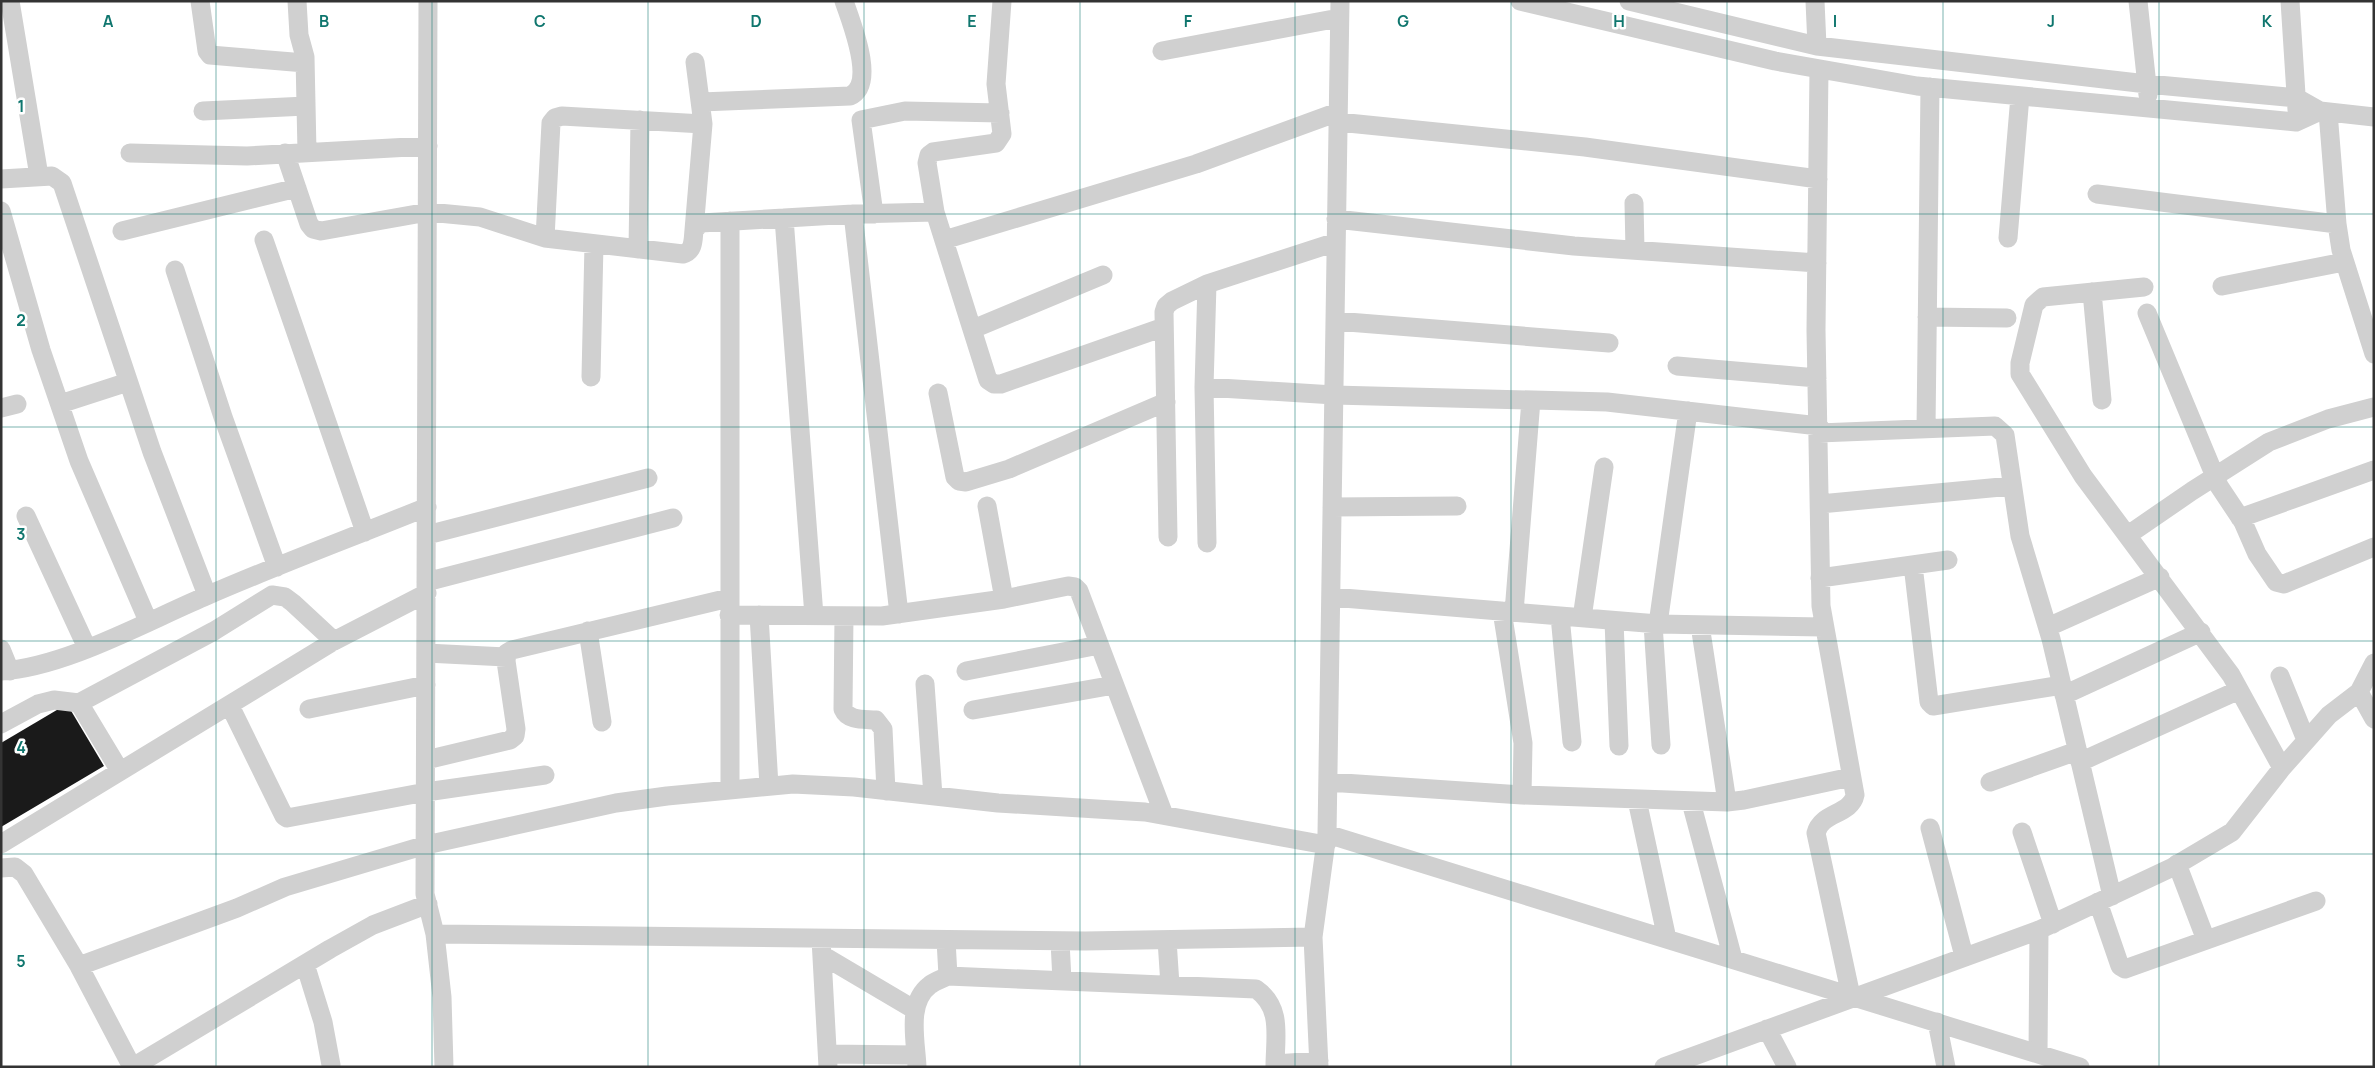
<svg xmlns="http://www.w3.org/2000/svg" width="2375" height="1068" font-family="Manrope,sans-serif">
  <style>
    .building { fill: #1a1a1a }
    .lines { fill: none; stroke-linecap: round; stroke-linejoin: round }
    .minor { stroke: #d0d0d0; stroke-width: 19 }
    .grid { fill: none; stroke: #0f766e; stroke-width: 1; stroke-opacity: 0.55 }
    .grid-label { font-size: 16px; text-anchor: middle; font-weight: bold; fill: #0f766e; stroke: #fff; stroke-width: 5; stroke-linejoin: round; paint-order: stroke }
  </style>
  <rect width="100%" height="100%" fill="#fff"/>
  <path class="building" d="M67 704 104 766 1 827V743Z"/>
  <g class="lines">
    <path class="minor" d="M10 1 39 176
      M200 1 207 51 210 55 305 63
      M297 1 299 35 305 57 307 152
      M428 1 425 894 435 934 1085 941 1313 937
      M1002 1 996 84 1002 134 996 143 933 152 929 155 927 163 935 212 988 380 994 384H1001L1164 327
      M1520 1 1775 61 1917 86 2296 122 2320 111 2374 117
      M1629 1 1817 46 2147 84 2297 98 2320 111
      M1815 1 1817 46
      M2138 1 2148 95
      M2290 1 2297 110
      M1162 51 1339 18
      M1819 69 1816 330 1821 606 1855 795C1851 815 1821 812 1816 833L1851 996
      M701 102 850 96C877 84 851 22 844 1
      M203 111 306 106
      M2328 112 2337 224 2341 250 2374 354
      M1338 122 1585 147 1818 179
      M130 153 247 156 428 146
      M285 153 309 224 313 229 321 231 428 212 480 217 545 238 683 254C694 251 693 240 694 230L701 223 853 214 935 212
      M1 179 52 176 62 183 152 452 207 595
      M2097 194 2337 224
      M1634 203 1635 250
      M1 211 41 350 79 461 148 621
      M853 214 899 614
      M874 214 861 120 905 111 1000 113
      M784 218 814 616
      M1336 219 1574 246 1817 263
      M730 221V790
      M694 230 703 124 695 62
      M122 231 297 188
      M545 238 551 123 555 118 562 116 703 124
      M2008 238 2020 96
      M264 240 365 532
      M944 240 1196 164 1338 112
      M638 249 640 120
      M175 270 223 417 277 567
      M1207 284 1204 387 1207 543
      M2222 286 2344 262
      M2144 287 2043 297 2034 305 2020 363V374L2083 476 2231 675 2282 768
      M2092 292 2102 400
      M2147 313 2219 486 2243 522 2257 554 2276 582 2284 584 2374 547
      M1927 317 2007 318
      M1335 321 1609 343
      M973 329 1103 275
      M1677 366 1817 378
      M591 377 594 244
      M1204 387 1334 395 1607 402 1819 426
      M938 393 955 477 959 481 966 482 1009 469 1166 402
      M60 404 128 382
      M1 408 17 404
      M1926 429 1930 87
      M1819 433 1995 426 2005 435 2020 536 2051 639 2112 896
      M1820 504 2012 486
      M987 506 1004 599
      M1332 507 1457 506
      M26 516 87 648
      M2240 518 2374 470
      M427 535 648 478
      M2128 535 2192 491 2269 442 2328 419 2374 407
      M1168 537 1164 312 1166 306 1172 301 1207 284 1336 242
      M1913 565 1929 702 1933 706 2062 685
      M1820 578 1948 560
      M426 582 673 518
      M1331 597 1658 624 1823 627
      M1502 611 1523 743 1522 795
      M1514 612 1531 400
      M729 615 882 616 1004 599 1068 586 1075 587 1079 591 1164 815
      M759 615 769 786
      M844 616 843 709C848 721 864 719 876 720L883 729 886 791
      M1560 616 1572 742
      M1582 618 1604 467
      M1614 621 1619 746
      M1653 624 1661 745
      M1658 624 1688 411
      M1700 625 1727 802
      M2048 627 2160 577
      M588 631 602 722
      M1 649 10 671
      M426 653 506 657
      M1 671C65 667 145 622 204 597 277 565 353 537 427 507
      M966 671 1099 645
      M2280 676 2306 740
      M925 684 933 796
      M2359 692 2374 719
      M2064 695 2201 632
      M79 703 120 771
      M309 709 426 685
      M973 710 1114 685
      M233 712 284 816 287 818 426 792 545 775
      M1 724 38 704 54 700 79 703 214 631 272 595 285 597 293 603 334 641
      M426 760 510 740 515 736 516 729 506 661 507 653 512 650 729 598
      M2080 762 2239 690
      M1328 782 1522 795 1727 802 1744 800 1851 777
      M1990 782 2077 751
      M1637 800 1667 939
      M1691 802 1733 959
      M1930 828 1964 956
      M2022 832 2053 924
      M1327 834 2080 1067
      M1 844 334 641 427 593
      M2177 864 2206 940
      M1 868 15 867 24 874 79 966 132 1067
      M2098 902 2120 966 2125 969 2316 901
      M435 934 442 997 444 1067
      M821 939 828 1067
      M946 940 948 976
      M1167 940 1170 985
      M1060 941 1062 981
      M822 955 915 1010
      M305 964 323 1022 331 1065
      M79 966 237 908 285 887 426 845 616 803 667 796 793 784 854 787 998 803 1145 812 1326 845
      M1937 1022 1946 1067
      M1767 1029 1787 1067
      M828 1054 916 1055
      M2038 1054 2039 930
      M1275 1064 1319 1061
      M133 1067 330 949 373 925 428 904
      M917 1067C916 1041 906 1003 930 985 935 981 942 979 948 976L1256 989C1283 1008 1275 1037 1275 1067
      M1319 1067 1313 937 1327 834 1340 1
      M1664 1067 2039 930 2173 867 2232 832 2282 768 2329 715 2359 692 2374 663"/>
  </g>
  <path class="grid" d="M216 1V1067M432 1V1067M648 1V1067M864 1V1067M1080 1V1067M1295 1V1067M1511 1V1067M1727 1V1067M1943 1V1067M2159 1V1067M1 214H2374M1 427H2374M1 641H2374M1 854H2374"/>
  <g class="grid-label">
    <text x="108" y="27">A</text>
    <text x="324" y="27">B</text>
    <text x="540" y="27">C</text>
    <text x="756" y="27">D</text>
    <text x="972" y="27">E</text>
    <text x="1188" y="27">F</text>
    <text x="1403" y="27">G</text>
    <text x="1619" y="27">H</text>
    <text x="1835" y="27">I</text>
    <text x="2051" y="27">J</text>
    <text x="2267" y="27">K</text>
    <text x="21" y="112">1</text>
    <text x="21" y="326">2</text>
    <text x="21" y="540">3</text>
    <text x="21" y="753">4</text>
    <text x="21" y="967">5</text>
  </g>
  <rect width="2375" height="1068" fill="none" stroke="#333333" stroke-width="5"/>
</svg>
